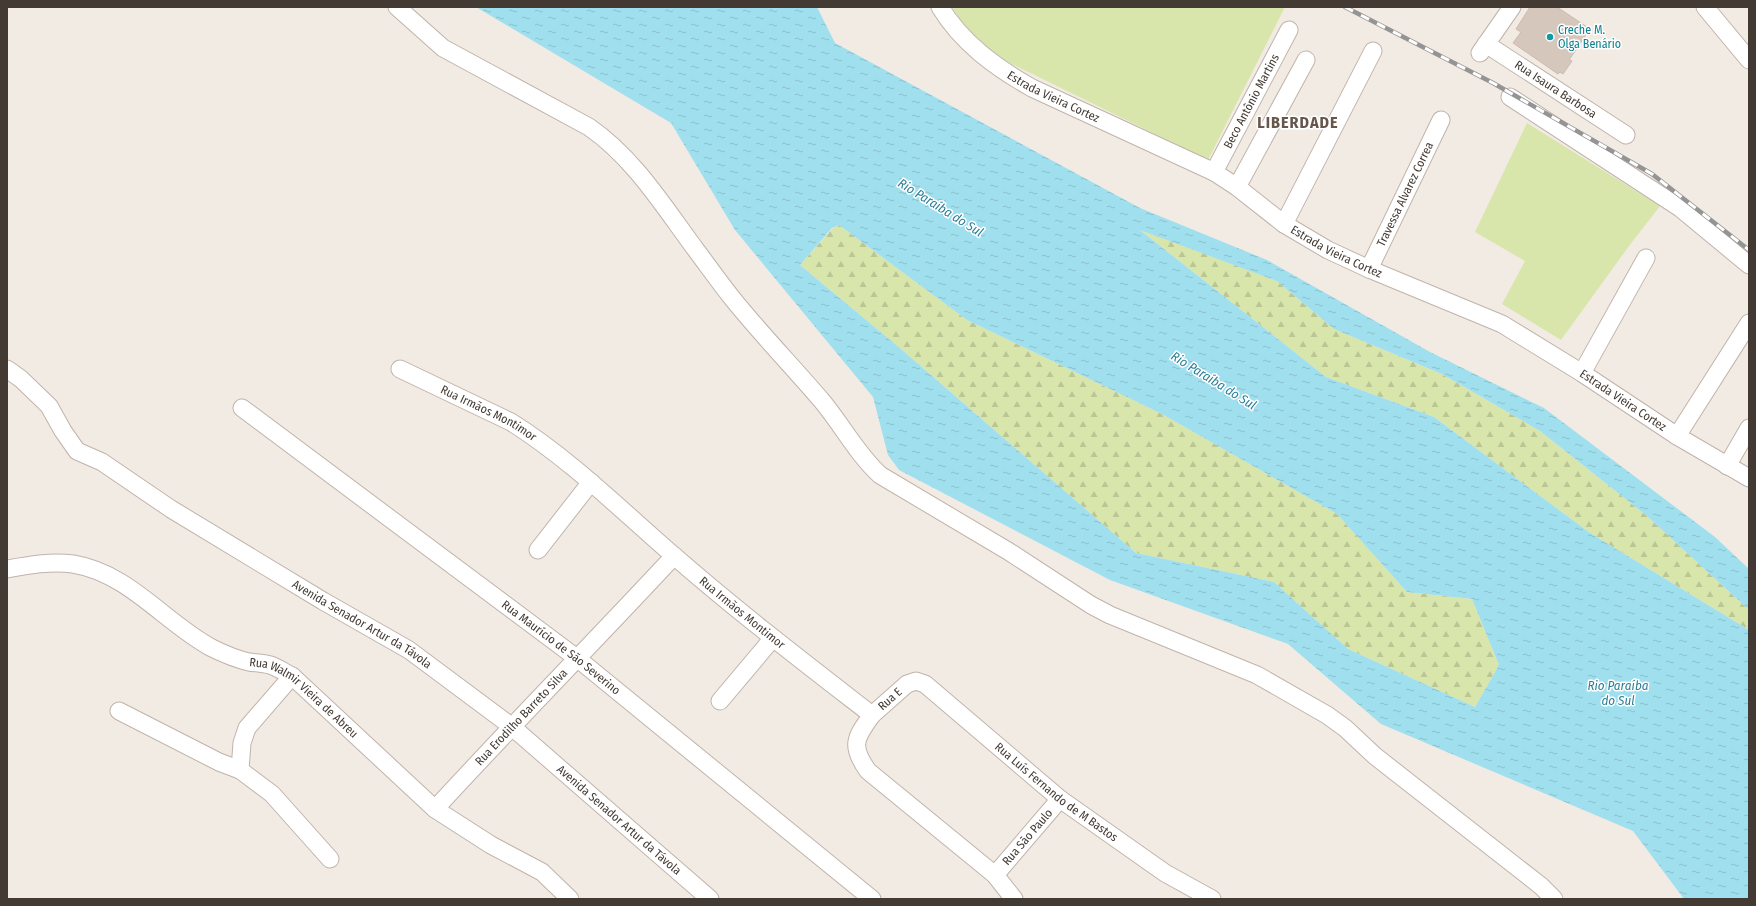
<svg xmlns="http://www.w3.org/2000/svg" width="1756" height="906" font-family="'Fira Sans Condensed',sans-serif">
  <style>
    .grass { fill: #d8e6ac }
    .forest { fill: url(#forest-firs) }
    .water { fill: url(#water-ripples); fill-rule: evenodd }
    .building { fill: #d6c7bc; stroke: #cdbaad }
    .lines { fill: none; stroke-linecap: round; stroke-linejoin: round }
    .minor-casing { stroke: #c0b3aa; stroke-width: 19 }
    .minor { stroke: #fff; stroke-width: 17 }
    .rail-casing { stroke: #949494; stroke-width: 4.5 }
    .rail { stroke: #fff; stroke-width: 3; stroke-dasharray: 9; stroke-linecap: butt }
    .culture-dot { fill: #0f9aa8; stroke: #fff; stroke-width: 1.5 }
    .labels { text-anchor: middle; stroke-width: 3; stroke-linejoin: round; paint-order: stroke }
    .culture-label { font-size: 12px; fill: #0d838f; stroke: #fff; text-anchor: start }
    .street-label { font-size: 12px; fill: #433a34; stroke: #fff }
    .water-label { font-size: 13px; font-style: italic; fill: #2a7f96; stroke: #fff }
    .district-label { font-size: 16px; font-weight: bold; letter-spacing: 1px; fill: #66564b; stroke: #fff }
  </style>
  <defs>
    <pattern id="forest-firs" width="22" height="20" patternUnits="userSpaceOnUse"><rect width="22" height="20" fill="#d8e6ac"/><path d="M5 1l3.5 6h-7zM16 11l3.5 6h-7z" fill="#bbc695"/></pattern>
    <pattern id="water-ripples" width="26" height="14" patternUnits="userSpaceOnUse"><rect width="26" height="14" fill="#a0dfee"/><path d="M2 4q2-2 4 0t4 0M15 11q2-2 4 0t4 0" fill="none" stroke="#8bc0cd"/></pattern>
  </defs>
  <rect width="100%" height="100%" fill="#f2ebe4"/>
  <path class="grass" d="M952 7H1285L1208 160 1006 61 968 32Z
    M1527 123 1660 206 1629 246 1561 340 1502 304 1525 261 1475 232Z"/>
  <path class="forest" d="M839 225 967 320 1162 414 1337 514 1407 592 1472 599 1499 665 1475 707 1348 649 1274 582 1136 553 901 349 800 265 833 228Z
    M1139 229 1277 281 1334 329 1442 374 1540 431 1647 516 1749 610V630L1590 533 1434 417 1326 377Z"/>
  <path class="water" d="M476 7H817L835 43 1140 208 1267 260 1430 352 1544 408 1715 537 1749 569V610L1647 516 1540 431 1442 374 1334 329 1277 281 1140 230 1326 377 1434 417 1590 533 1749 630V899H1684L1633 831 1381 724 1288 644 1110 580 899 470 888 455 873 397 735 230 671 123ZM839 225 967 320 1162 414 1337 514 1407 592 1472 599 1499 665 1475 707 1348 649 1274 582 1136 553 901 349 800 265 832 228Z"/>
  <path class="building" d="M1530 7H1557L1590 29 1569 60 1572 61 1563 74 1560 72 1558 74 1513 43 1521 32 1516 29Z"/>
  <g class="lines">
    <defs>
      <g id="minor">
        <path d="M397 7 443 48 589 127C634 158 664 207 696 250 708 266 720 283 732 298 761 334 793 367 822 401 842 425 857 454 880 475L1008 551 1091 605 1110 615 1257 675 1327 715 1345 728 1375 756 1541 886 1554 899"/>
        <path id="s1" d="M940 7C962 43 995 67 1032 88L1214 172 1237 187 1284 224 1328 250 1369 269 1502 324 1582 373 1677 436 1749 478"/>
        <path d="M1705 7 1749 60"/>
        <path id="s2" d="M1486 44 1626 135"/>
        <path d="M1480 53 1512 7"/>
        <path d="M1510 97 1680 208 1749 265"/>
        <path id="s3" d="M1214 172 1289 30"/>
        <path d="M1237 187 1306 60"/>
        <path d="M1284 224 1373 51"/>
        <path id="s4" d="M1369 269 1441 120"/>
        <path id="s5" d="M7 369 21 379 49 406 63 431 77 451 102 462 171 509 323 601 409 650 511 726 710 899"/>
        <path id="s6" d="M400 369 511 422C570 459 621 510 673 555 737 611 805 663 872 715 855 738 850 746 868 771L995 875 1014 899"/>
        <path d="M1582 373 1646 258"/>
        <path id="s7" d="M242 408 578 659 872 899"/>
        <path d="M1677 436 1749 323"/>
        <path d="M1727 466 1749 428"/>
        <path d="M538 550 591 482"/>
        <path id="s8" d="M7 569C29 565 51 561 73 564 129 573 165 623 212 648 224 654 236 659 249 662 256 663 263 663 270 665 277 667 284 672 292 676L435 809 491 845 542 872 570 899"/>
        <path d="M720 701 773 638"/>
        <path d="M119 711 219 762 240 770 242 743 247 728 292 676"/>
        <path id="s9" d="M872 715 907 684 916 681 925 684 1060 799 1165 873 1212 899"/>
        <path d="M240 770 272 794 330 859"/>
        <path id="s10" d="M435 809C514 723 595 641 674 556"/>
        <path id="s11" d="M995 875 1060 799"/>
      </g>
    </defs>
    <use href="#minor" class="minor-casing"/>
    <use href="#minor" class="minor"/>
    <defs>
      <path id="rail" d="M1345 7 1493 83 1652 174 1749 250"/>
    </defs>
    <use href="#rail" class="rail-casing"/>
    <use href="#rail" class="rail"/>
  </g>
  <circle class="culture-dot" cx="1550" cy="37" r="4"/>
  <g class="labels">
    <g class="culture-label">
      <text x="1558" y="34">Creche M.<tspan x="1558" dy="14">Olga Benário</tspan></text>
    </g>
    <g class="street-label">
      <text dy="4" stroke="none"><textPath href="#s2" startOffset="83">Rua Isaura Barbosa</textPath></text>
      <text dy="4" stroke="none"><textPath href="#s1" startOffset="147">Estrada Vieira Cortez</textPath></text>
      <text dy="4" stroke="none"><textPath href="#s3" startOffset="80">Beco Antônio Martins</textPath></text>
      <text dy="4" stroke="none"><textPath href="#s4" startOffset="83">Travessa Alvarez Correa</textPath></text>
      <text dy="4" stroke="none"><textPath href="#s1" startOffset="471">Estrada Vieira Cortez</textPath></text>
      <text dy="4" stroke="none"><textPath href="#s1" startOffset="795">Estrada Vieira Cortez</textPath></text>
      <text dy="4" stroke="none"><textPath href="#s6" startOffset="99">Rua Irmãos Montimor</textPath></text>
      <text dy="4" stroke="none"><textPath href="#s6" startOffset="423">Rua Irmãos Montimor</textPath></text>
      <text dy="4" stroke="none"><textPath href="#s5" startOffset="443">Avenida Senador Artur da Távola</textPath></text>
      <text dy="4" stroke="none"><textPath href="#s7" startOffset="399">Rua Maurício de São Severino</textPath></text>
      <text dy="4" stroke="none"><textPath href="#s9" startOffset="24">Rua E</textPath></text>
      <text dy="4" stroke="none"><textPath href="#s8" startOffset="337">Rua Walmir Vieira de Abreu</textPath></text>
      <text dy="4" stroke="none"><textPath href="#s10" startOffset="126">Rua Erodilho Barreto Silva</textPath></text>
      <text dy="4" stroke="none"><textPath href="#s9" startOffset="236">Rua Luís Fernando de M Bastos</textPath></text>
      <text dy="4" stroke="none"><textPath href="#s5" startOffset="767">Avenida Senador Artur da Távola</textPath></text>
      <text dy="4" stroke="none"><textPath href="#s11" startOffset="50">Rua São Paulo</textPath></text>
    </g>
    <g class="water-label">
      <text transform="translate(941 207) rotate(32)" y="5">Rio Paraíba do Sul</text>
      <text transform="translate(1214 380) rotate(32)" y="5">Rio Paraíba do Sul</text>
      <text x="1618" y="690">Rio Paraíba<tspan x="1618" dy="15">do Sul</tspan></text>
    </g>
    <g class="district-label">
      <text x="1298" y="128">LIBERDADE</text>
    </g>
  </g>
  <rect width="1756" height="906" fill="none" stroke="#433a34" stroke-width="16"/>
</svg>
